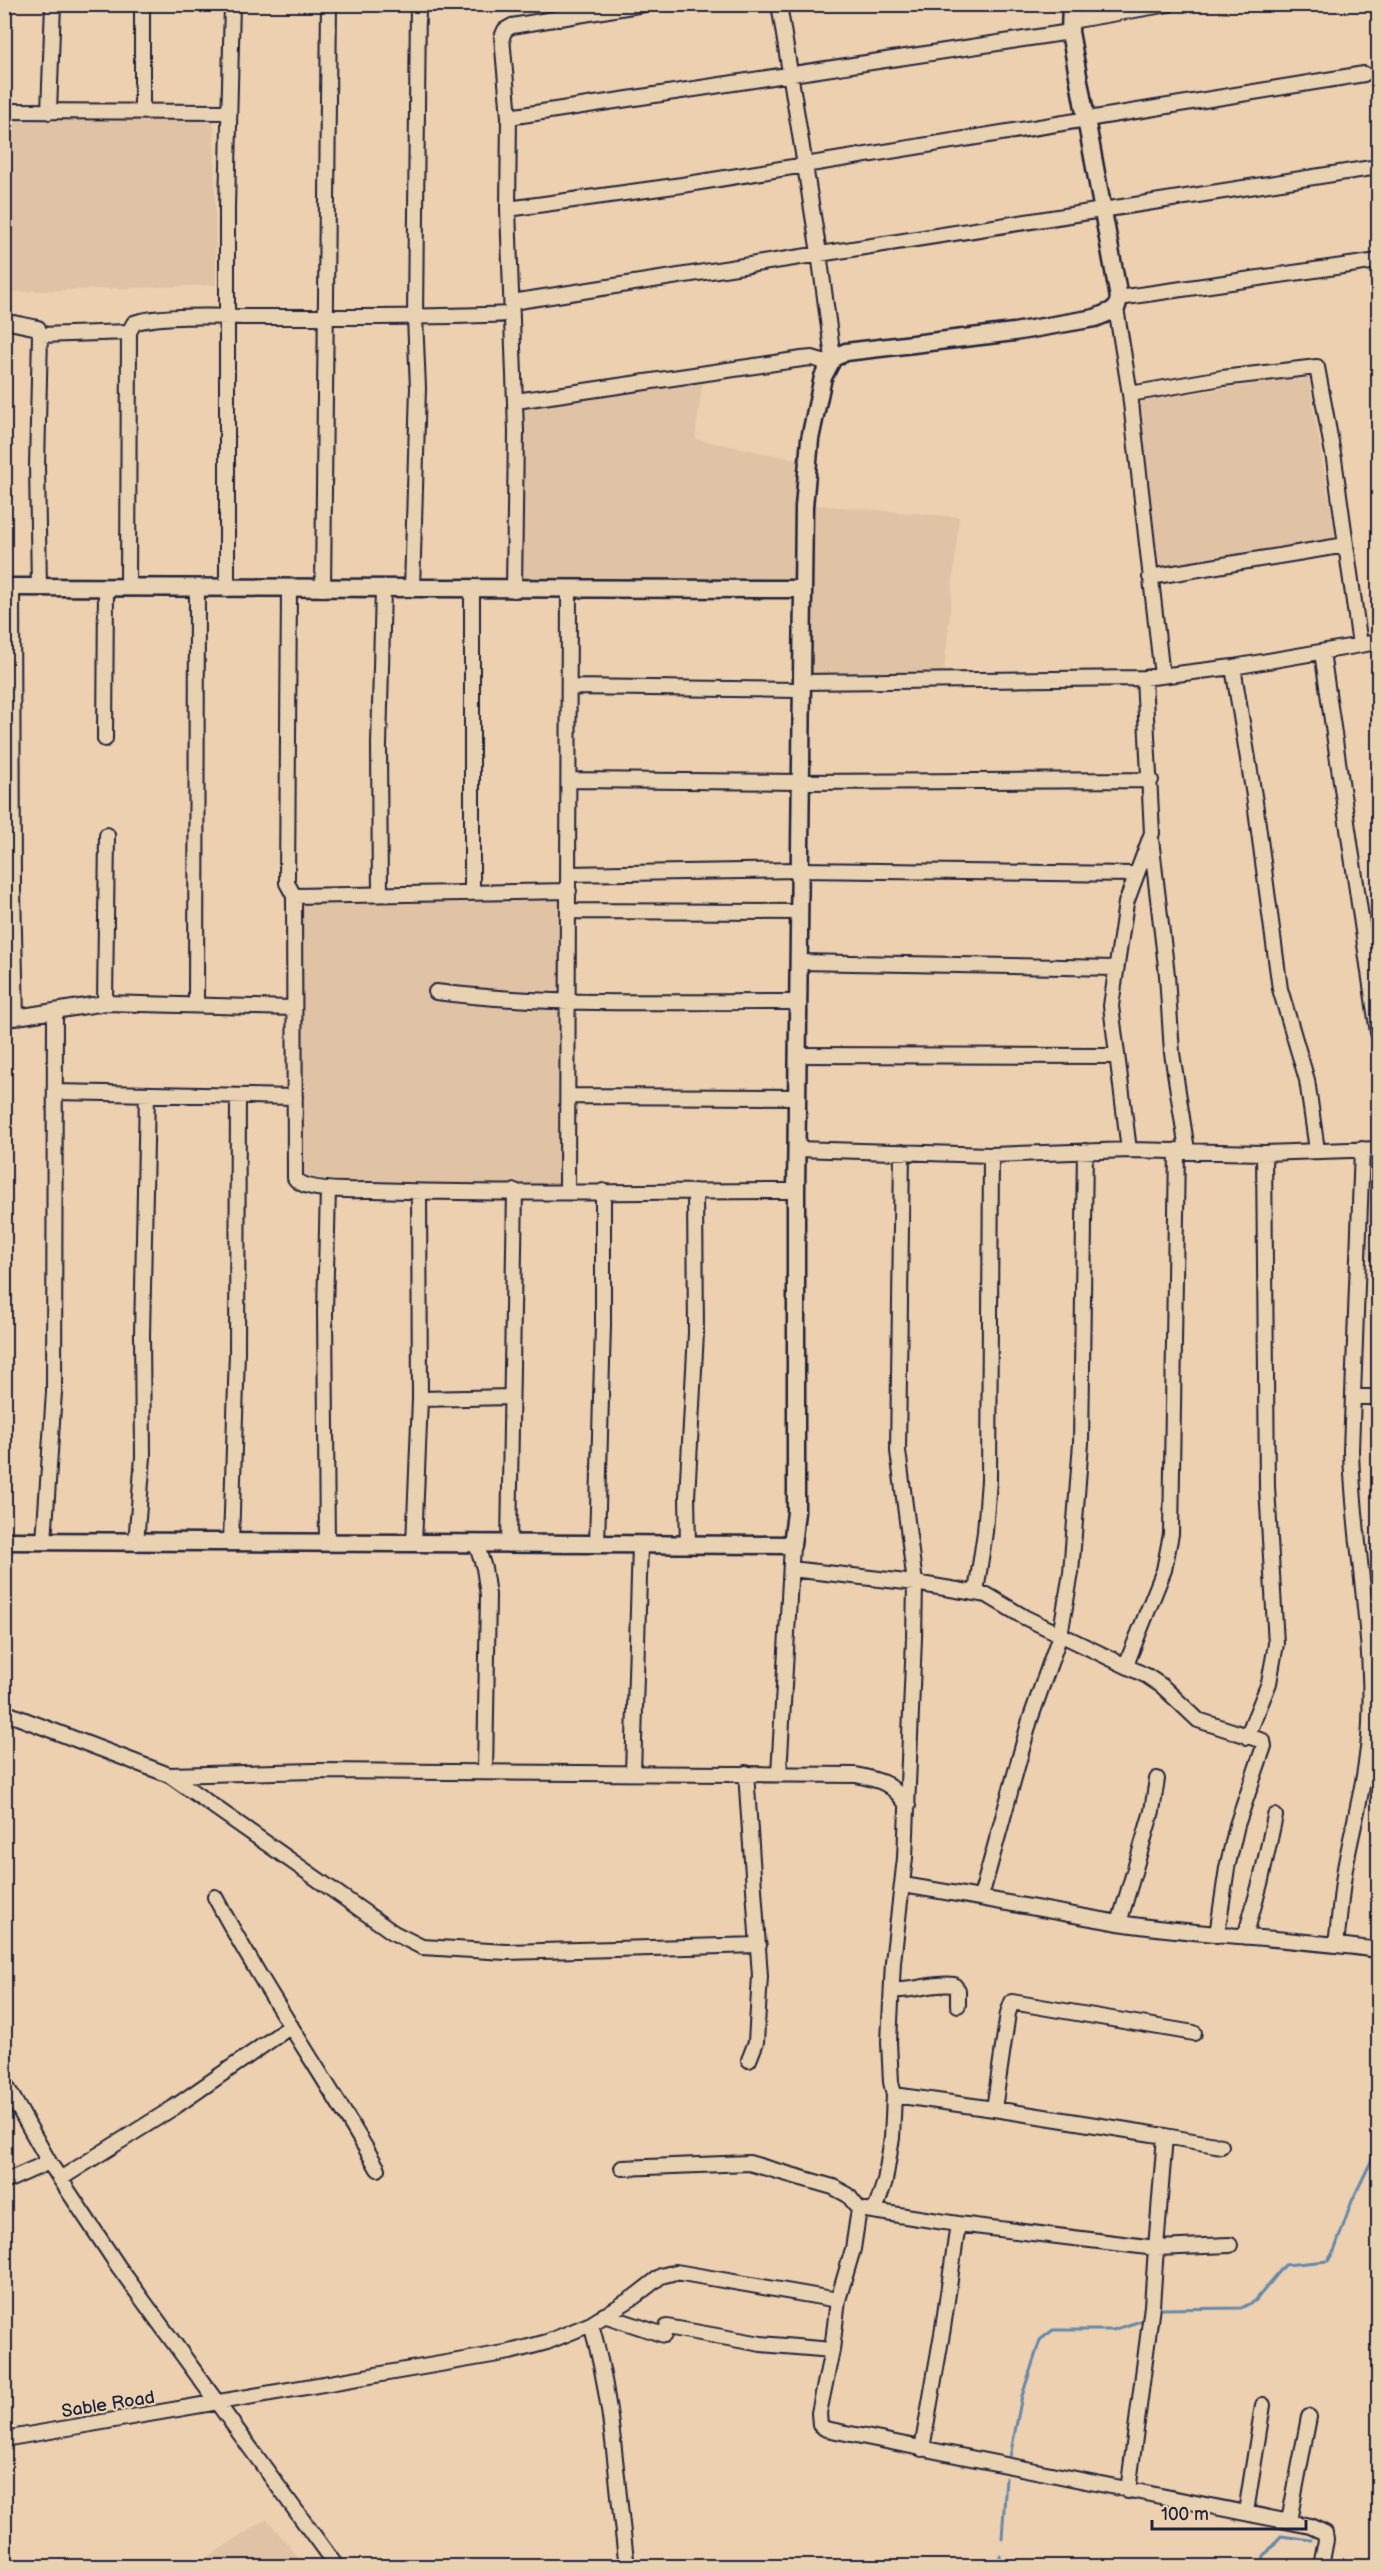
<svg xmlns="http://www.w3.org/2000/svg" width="1383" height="2571" font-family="'Balsamiq Sans',sans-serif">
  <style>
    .built { fill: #e0c2a5 }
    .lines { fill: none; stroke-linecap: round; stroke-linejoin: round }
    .stream { stroke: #6688a9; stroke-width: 3 }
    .minor-casing { stroke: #22223b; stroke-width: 18 }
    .major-casing { stroke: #22223b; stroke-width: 21 }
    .minor { stroke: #e8d2b1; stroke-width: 14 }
    .major { stroke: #e8d2b1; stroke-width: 16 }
    .labels { text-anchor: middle; stroke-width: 4.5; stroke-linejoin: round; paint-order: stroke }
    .street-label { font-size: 18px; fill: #22223b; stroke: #e8d2b1 }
  </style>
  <rect width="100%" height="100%" fill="#ecd0af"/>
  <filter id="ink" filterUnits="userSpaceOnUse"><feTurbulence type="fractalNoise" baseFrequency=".0167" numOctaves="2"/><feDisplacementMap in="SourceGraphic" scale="12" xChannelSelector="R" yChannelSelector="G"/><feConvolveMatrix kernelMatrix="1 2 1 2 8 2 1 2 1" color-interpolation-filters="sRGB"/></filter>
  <g filter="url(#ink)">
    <path class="built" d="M4 116 214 119 216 285 5 292Z
      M704 372 695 439 805 461 803 504 959 517 944 674 799 676V588L511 587 516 398Z
      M1308 376 1336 540 1156 567 1140 401Z
      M564 887 563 1188 299 1180 285 1098 296 892Z
      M267 2519 305 2566H193Z"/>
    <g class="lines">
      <path class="stream" d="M1160 2309 1241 2308 1255 2301 1285 2265 1328 2261 1335 2249 1352 2201 1378 2147
        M1009 2462 1022 2396 1040 2340 1053 2330H1113L1144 2320
        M1002 2539 1006 2478
        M1000 2566V2556
        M1262 2566 1264 2556 1281 2536 1311 2540"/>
      <defs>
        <path id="minor" d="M779 4 819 253 833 358
          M1071 21 1169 4
          M4 111 229 112
          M49 112 53 4
          M142 112V4
          M509 117 1070 32
          M508 209 682 185 1364 74
          M1119 298 1378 261
          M512 302 1378 167
          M1116 308 1130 394 1162 676
          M4 321 38 328 40 335 37 466 39 587
          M40 335 129 332
          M1130 394 1222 378 1317 367 1334 459 1360 645
          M516 401 802 359 812 358 829 363
          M1150 577 1346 545
          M12 587 13 891 16 1018
          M128 588 129 332 134 323C159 314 224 317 252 317 339 317 426 318 512 314
          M227 589V207L232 4
          M289 589 287 883 294 896
          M323 589 329 4
          M412 589 418 388 415 318 418 4
          M472 590V893
          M514 590 516 431 508 209 509 117 502 37 505 30 512 26 644 4
          M1322 652 1378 1033
          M1233 667 1255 802 1280 989 1307 1080 1317 1150
          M801 682 1144 678 1233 667 1378 642
          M570 687 801 690
          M105 739 106 588
          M569 780 800 782 1151 780
          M1151 839 1167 975 1172 1053 1187 1150
          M568 874 799 870 1135 874
          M569 891 294 896 295 1178C305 1193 355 1190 373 1190 514 1195 655 1191 796 1191
          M380 894 379 745 383 589
          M569 911 799 912
          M798 962 1116 968
          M436 992C556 1007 677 1001 798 1002
          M105 1003 107 835
          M196 1005 197 589
          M4 1019 105 1003 294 1008
          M797 1055 1117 1056
          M56 1092 295 1097
          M568 1096 797 1097
          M796 1149 991 1155 1129 1150 1264 1153 1378 1149
          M1129 1150 1111 1006 1126 903 1152 833 1144 678
          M567 1191 569 590
          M1354 1397H1378
          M420 1399 511 1397
          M44 1542 54 1392 55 1011
          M136 1543 143 1457 142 1335 147 1094
          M231 1543 237 1352 238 1096
          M327 1543 325 1312 328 1189
          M476 1543 484 1568 488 1595 485 1772
          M414 1544 420 1399 419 1192
          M509 1544 515 1191
          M597 1544 603 1325V1191
          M688 1545 687 1497 696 1333 695 1191
          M791 1569 915 1583 987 1595 1024 1617 1147 1676 1162 1686 1198 1720 1263 1741 1264 1746 1237 1825 1227 1868 1217 1935
          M976 1592 985 1532 989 1480 991 1155
          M1126 1665 1164 1570 1171 1534 1177 1150
          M4 1712 169 1775 314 1771 856 1775C884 1781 891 1783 908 1806
          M1247 1737 1269 1683 1276 1644 1267 1487 1264 1153
          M633 1773 640 1545
          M746 1773 760 1976 756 2042 749 2060
          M779 1774 792 1545
          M169 1775 394 1933 422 1947 506 1952 759 1945
          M903 1885C975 1896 1047 1911 1119 1923 1205 1936 1292 1938 1378 1950
          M215 1897C265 1991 325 2077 378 2169
          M981 1897 1030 1720 1060 1635 1071 1573 1081 1443 1085 1151
          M1119 1923 1152 1811 1157 1779
          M1245 1937 1261 1880 1275 1816
          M1336 1944C1340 1916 1341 1886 1347 1858 1356 1813 1368 1770 1370 1723 1374 1631 1353 1541 1351 1450L1362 1149
          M892 1990C913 1992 932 1982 954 1985L958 1990V2005
          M4 2082 49 2162 118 2266 336 2566
          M994 2109 1008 2013 1012 2002 1194 2033
          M1165 2136 1221 2146
          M622 2168 749 2163 833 2187 848 2195 859 2209 853 2249 838 2300 832 2350 819 2413 820 2425 826 2429 1310 2526 1325 2533 1326 2540 1321 2566
          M60 2179 173 2108 291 2026
          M4 2182 49 2162
          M866 2210 958 2224 1156 2248 1165 2136 994 2109 894 2095
          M875 2211 885 2181 892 2138 894 2095 891 2082 889 2042 893 1962 905 1858 914 1638 915 1583 898 1451 902 1152
          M604 2315 664 2335
          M591 2324C614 2404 616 2485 627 2566
          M667 2327 761 2344 832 2350
          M4 2439 510 2352 547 2342 591 2324 634 2297 661 2276 676 2272 838 2300
          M922 2449 943 2328 958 2224
          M1128 2491 1152 2306 1156 2248 1230 2245
          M1246 2512 1263 2405
          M1289 2521 1309 2417"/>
        <path id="major" d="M4 587 802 589
          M4 1541 792 1545 796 1512V1191L804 507 810 439 823 377 833 358 846 352 1014 332 1095 318 1112 311 1117 306 1119 298 1070 32 1071 4"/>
      </defs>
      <use href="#minor" class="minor-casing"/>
      <use href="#major" class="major-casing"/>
      <use href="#minor" class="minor"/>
      <use href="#major" class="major"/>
    </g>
  </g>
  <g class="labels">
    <g class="street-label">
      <text transform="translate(108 2404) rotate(-9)" y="6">Sable Road</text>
    </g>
  </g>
  <rect width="1383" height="2571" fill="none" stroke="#e8d2b1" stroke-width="24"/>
  <rect x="12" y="12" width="1359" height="2547" fill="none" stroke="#22223b" stroke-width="2" filter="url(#ink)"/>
  <path d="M1152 2520v9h154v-9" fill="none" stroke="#22223b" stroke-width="3"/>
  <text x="1161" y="2520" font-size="18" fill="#22223b" stroke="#e8d2b1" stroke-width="4.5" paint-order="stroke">100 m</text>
</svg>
